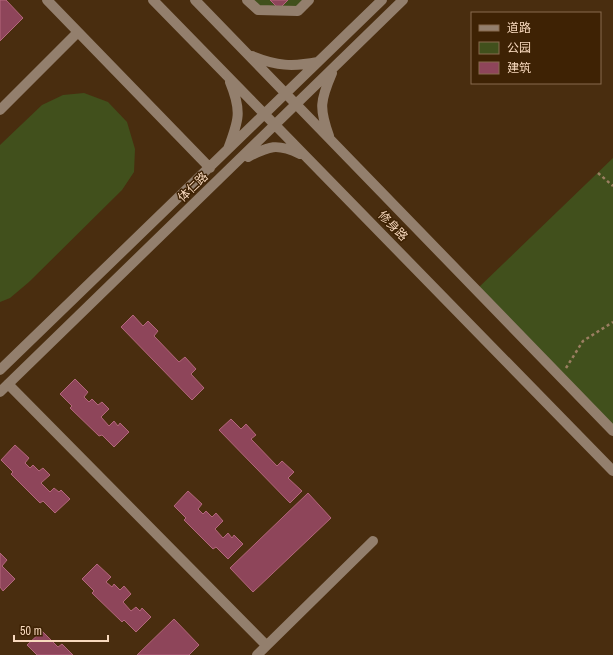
<svg xmlns="http://www.w3.org/2000/svg" width="613" height="655" font-family="'Archivo Narrow','Noto Sans SC',sans-serif">
  <style>
    .green { fill: #41501c }
    .building { fill: #8e455a; stroke: #b3677b }
    .lines { fill: none; stroke-linecap: round; stroke-linejoin: round }
    .path { stroke: #9c7f62; stroke-width: 2.5; stroke-dasharray: 3 3; stroke-linecap: butt }
    .minor { stroke: #937f6d; stroke-width: 10 }
    .labels { text-anchor: middle; stroke-width: 3; stroke-linejoin: round; paint-order: stroke }
    .street-label { font-size: 12px; fill: #f8d9be; stroke: #3e2204 }
  </style>
  <rect width="100%" height="100%" fill="#492d0f"/>
  <path class="green" d="M247 0H309L298 11 258 10Z
    M84 93 108 102 127 122 135 149 134 172 122 190 29 282 10 298 0 302V145L42 105 63 95Z
    M613 158V431L476 290Z"/>
  <path class="building" d="M0 0H6L23 18 0 41Z
    M270 0H288L279 9Z
    M133 315 143 326 148 321 158 331 154 336 179 362 185 357 196 369 191 374 204 388 192 400 121 327Z
    M75 379 88 392 84 397 89 402 92 399 98 405 102 402 109 409 101 417 109 426 114 421 118 426 120 423 129 432 114 447 102 435 99 436 70 408 72 406 60 394Z
    M231 419 241 429 246 424 256 435 251 439 277 466 282 461 294 472 288 478 302 491 290 503 219 430Z
    M15 445 29 458 25 463 30 468 33 465 39 471 43 468 50 475 41 483 50 492 54 488 59 492 61 490 70 499 55 513 43 501 40 503 11 474 13 472 1 460Z
    M188 491 202 504 198 509 203 514 206 511 212 517 216 513 223 521 215 529 223 538 228 533 232 538 234 535 243 544 228 559 216 547 213 549 184 520 186 518 174 506Z
    M308 493 331 518 253 592 230 568Z
    M0 553 7 560 2 566 15 579 3 591 0 587Z
    M97 564 111 577 106 582 112 587 114 584 120 590 124 586 131 594 123 602 131 611 136 607 140 611 142 608 151 617 136 632 124 620 122 622 92 593 94 591 82 579Z
    M174 619 199 645 189 655H137Z
    M42 631 58 647 62 644 73 655H37L27 645Z"/>
  <g class="lines">
    <path class="path" d="M598 173 613 186
      M566 368 583 341 613 322"/>
    <path class="minor" d="M47 0 210 168
      M153 0 613 471
      M195 0 613 431
      M247 0 258 10 298 11 309 0
      M252 56C277 66 292 67 318 62
      M0 110 78 32
      M329 136C319 108 320 101 332 73
      M228 149C239 120 242 111 230 82
      M248 157C269 146 277 143 300 154
      M0 370 382 0
      M8 384 266 645
      M0 392 403 0
      M257 655 373 541"/>
  </g>
  <g class="labels">
    <g class="street-label">
      <text transform="translate(193 187) rotate(-44)" y="4">体仁路</text>
      <text transform="translate(393 226) rotate(46)" y="4">修身路</text>
    </g>
  </g>
  <rect x="471" y="12" width="130" height="72" fill="#3e2204" stroke="#886b4e"/>
  <rect x="479" y="25" width="20" height="6" fill="#937f6d" stroke="#886b4e"/>
  <text x="507" y="32" font-size="12" fill="#f8d9be">道路</text>
  <rect x="479" y="42" width="20" height="12" fill="#41501c" stroke="#886b4e"/>
  <text x="507" y="52" font-size="12" fill="#f8d9be">公园</text>
  <rect x="479" y="62" width="20" height="12" fill="#8e455a" stroke="#886b4e"/>
  <text x="507" y="72" font-size="12" fill="#f8d9be">建筑</text>
  <path d="M14 635v6h94v-6" fill="none" stroke="#f8d9be" stroke-width="2"/>
  <text x="20" y="635" font-size="12" fill="#f8d9be" stroke="#3e2204" stroke-width="3" paint-order="stroke">50 m</text>
</svg>
